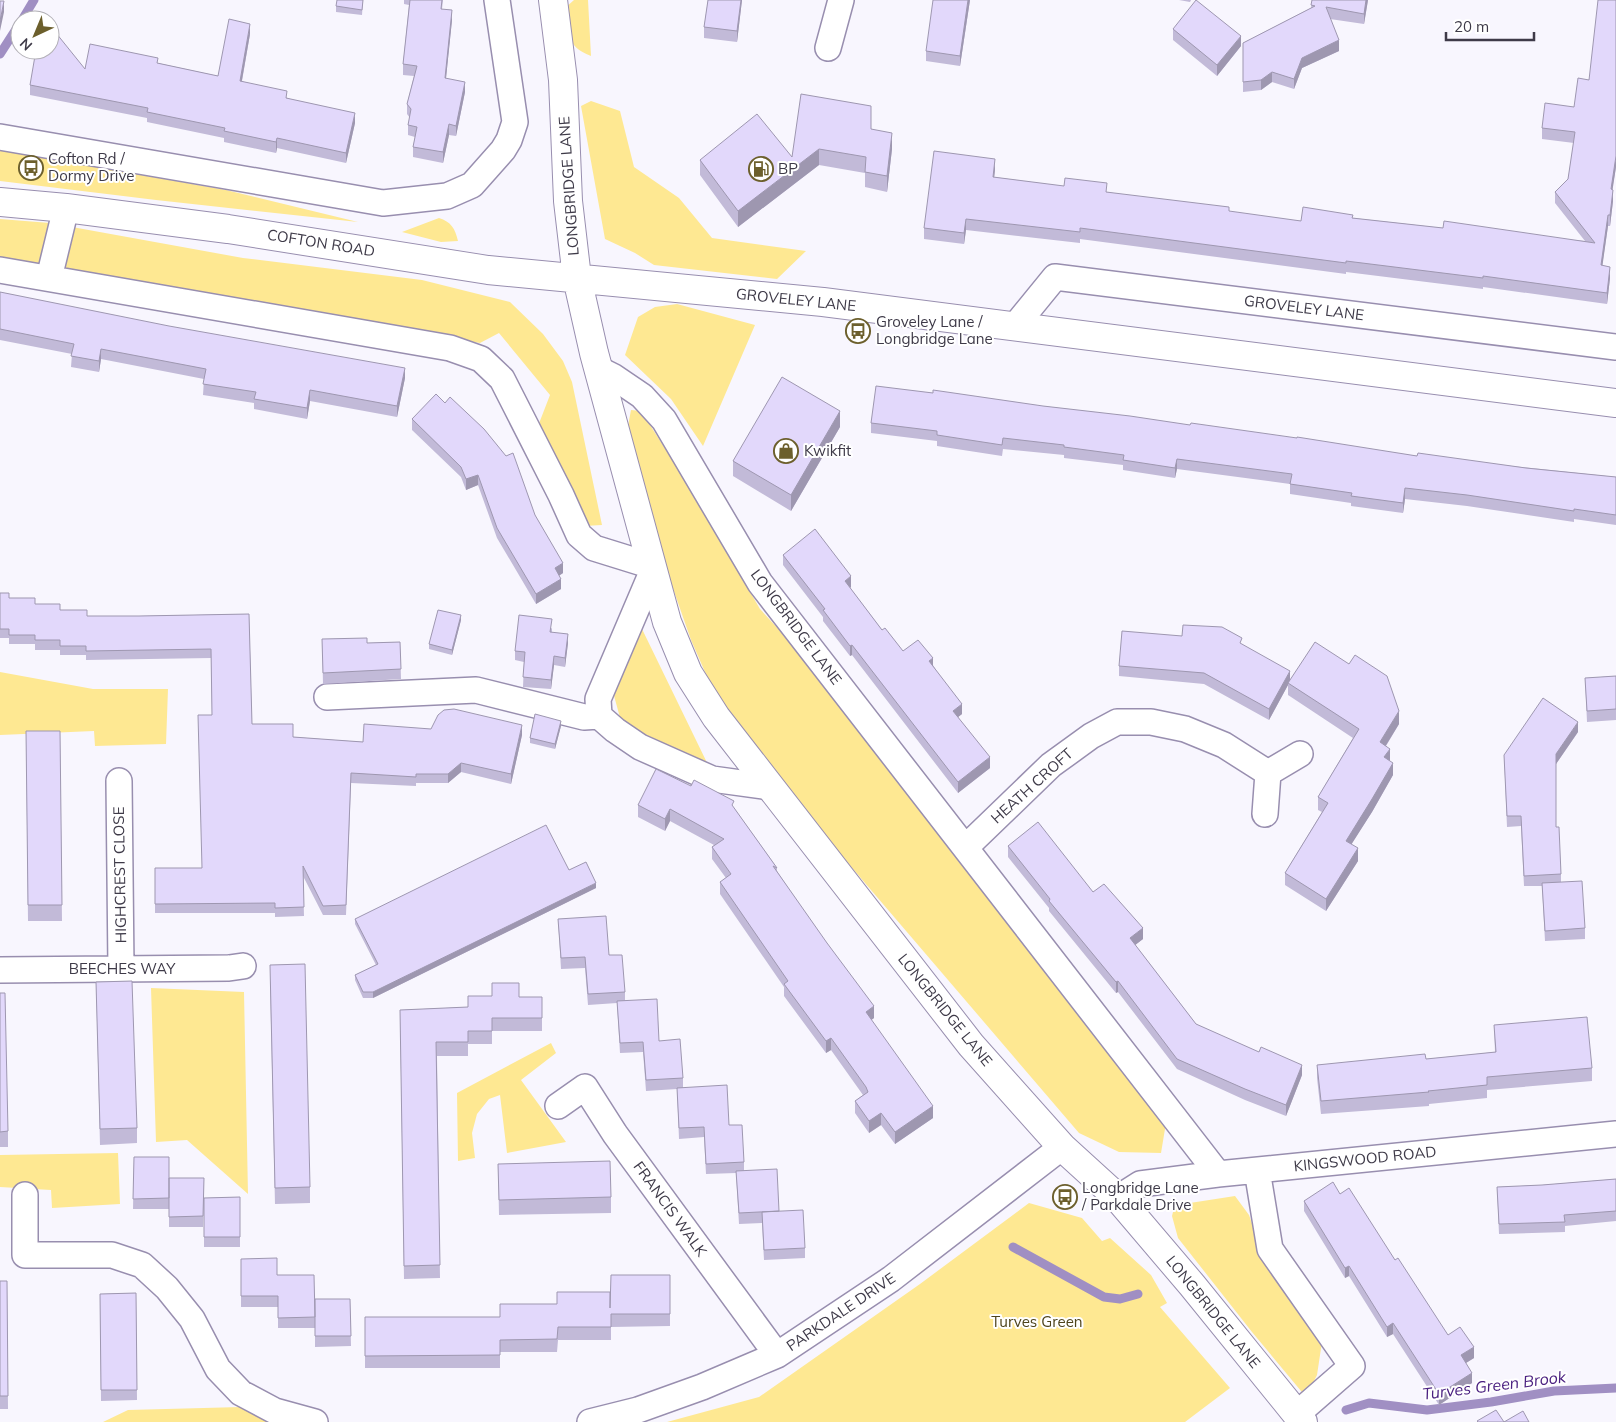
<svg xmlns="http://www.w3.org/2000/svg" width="1616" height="1422" font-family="Mulish,sans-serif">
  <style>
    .green { fill: #fee892 }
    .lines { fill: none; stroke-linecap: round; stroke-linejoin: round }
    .stream { stroke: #a08fc3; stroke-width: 9 }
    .street-casing { stroke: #988eaf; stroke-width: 28 }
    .secondary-casing { stroke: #988eaf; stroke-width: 30 }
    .street { stroke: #fff; stroke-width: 25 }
    .secondary { stroke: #fff; stroke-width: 28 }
    .wall { fill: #c2bad8 }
    .shaded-wall { fill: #9e97b0 }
    .building { fill: #e2d8fb; stroke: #9e97b0 }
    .labels { text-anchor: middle; stroke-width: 4; stroke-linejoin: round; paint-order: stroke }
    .poi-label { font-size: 15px; fill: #3e3a48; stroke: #fff; text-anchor: start }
    .street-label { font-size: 15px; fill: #3e3a48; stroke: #fff }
    .park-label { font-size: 15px; fill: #4e441b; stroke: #fff }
    .water-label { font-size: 16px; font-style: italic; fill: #4a2080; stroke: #fff }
  </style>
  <rect width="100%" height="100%" fill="#f8f6fe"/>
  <path class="green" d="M574 0H588L591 56C565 46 569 32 565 8Z
    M591 101 620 111 634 167 679 198 712 238 806 251 777 279 654 265 635 253 605 239 581 106Z
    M0 150 226 190 358 222 156 200 0 181Z
    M439 218C451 222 455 228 458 241L441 242 402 232Z
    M0 219 50 223 243 258 422 280 510 302 543 334 563 361 572 382 602 525 584 526 538 426 550 395 499 333 480 343 0 263Z
    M677 304 755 325 703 446 671 399 625 355 638 317 655 307Z
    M631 410 641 411 684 478 760 609 793 645 1166 1123 1161 1153 1119 1152 1079 1133 764 765 712 688 691 640 648 517 628 426Z
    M642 629 712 773 622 725 613 692 634 635Z
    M0 672 93 689H168L166 744 95 746 94 731 0 735Z
    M151 988 244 992 248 1194 187 1140 156 1142Z
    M551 1043 556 1053 521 1080 566 1142 507 1153 500 1095 489 1099 477 1114 472 1133 475 1158 458 1161 457 1093Z
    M118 1153 120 1204 52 1208 51 1190 0 1187V1155Z
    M1235 1196 1249 1215 1259 1244 1322 1342 1317 1375 1306 1397 1252 1332 1178 1238 1172 1216 1174 1208 1177 1205Z
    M1029 1203 1082 1218 1102 1241 1110 1238 1151 1275 1167 1303 1160 1307 1230 1388 1185 1422H667L759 1397 920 1284Z
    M241 1407 274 1422H103L128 1410Z"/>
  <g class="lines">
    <path class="stream" d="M22 20 34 0
      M0 54 20 23
      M1013 1247 1104 1297 1120 1299 1138 1294
      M1346 1410 1369 1403 1427 1410 1491 1402 1554 1391 1616 1388"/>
    <defs>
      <path id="street" d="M828 48 841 0
        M0 137 383 203 447 196 472 185 503 150 509 140 515 122 497 0
        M0 270 450 348 481 359 502 379 561 495 579 535 594 548 652 566
        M49 278 66 208
        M1015 326 1055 277 1616 347
        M598 369 614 377 642 396 664 420 760 583 1218 1174
        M653 570 598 699 599 716 615 730 640 747 712 779 770 787
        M327 697 476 690 584 717 599 716
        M119 781 121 969
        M1265 814 1268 773 1300 754
        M966 847 1051 765 1091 736 1117 722H1151L1185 729 1224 745 1268 773
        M0 970 229 968 243 966
        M558 1106 585 1087 615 1134 777 1355
        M1257 1170 1270 1249 1352 1366 1297 1414
        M25 1195V1255H112L142 1265 167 1288 192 1319 218 1369 241 1393 275 1411 315 1422
        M1118 1198 1140 1184 1218 1174 1616 1134
        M590 1422 638 1410 702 1387 777 1355 891 1279 1062 1147"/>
      <path id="secondary" d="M553 0 563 80 568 201 577 278 594 353 667 622 688 673 716 717 971 1045 1062 1147 1118 1198 1192 1285 1303 1422
        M0 202 66 208 228 229 488 270 823 302 1616 403"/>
    </defs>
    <use href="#street" class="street-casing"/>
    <use href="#secondary" class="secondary-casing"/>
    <use href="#street" class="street"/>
    <use href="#secondary" class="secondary"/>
  </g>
  <path class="wall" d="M363 0 362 15 336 12V6Z
    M404 0H443L442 9 452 20 446 78 465 92 456 136 449 135 443 163 413 157V147L415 137 408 135V125L410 118 407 114V104L414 76 403 75V64L409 5 404 4Z
    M708 0H742L737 42 704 38V27Z
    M970 0 960 66 926 61V51Z
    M1179 0H1191L1190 2Z
    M1312 0H1368L1364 24 1330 19 1339 51 1302 68 1294 89 1272 82 1261 90 1243 92V43L1311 8Z
    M1616 0V167L1612 190 1613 201 1610 226H1608L1602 266 1610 278 1607 304 1483 287V289L1346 272V274L1080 239V243L966 230 964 244 924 239V228L995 170 994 177 1107 192 1229 212 1301 221 1353 218 1443 228 1585 241 1555 203V192L1568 179 1574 143 1542 139V128L1574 107 1589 80Z
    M1173 29 1241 46 1217 76 1173 40Z
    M250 34 242 81 355 123 346 163 277 148 276 153 224 142V138L147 122V118L30 95V85L158 63 218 76Z
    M871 129 892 149 887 192 865 187V173L819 165 738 227 700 175V160L792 157Z
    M0 292 405 378 397 417 310 401 307 419 254 409V403L203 395 204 379 101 359 99 372 71 367 72 354 0 340Z
    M1043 406 1417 456 1616 477V525L1574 519V522L1467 506 1405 499 1403 513 1351 506V503L1290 494V484L1177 469 1175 478 1123 470V465L1064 458V455L1003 449 1002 456 937 446V441L871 433V423Z
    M412 419 535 515 563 573 559 576 561 589 536 604 497 538 478 485 466 490 461 477 412 430Z
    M840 427 791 511 733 476V461Z
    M783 555 851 587 850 588 882 630 903 651 933 665 962 714 958 717 990 768 958 793 852 655 850 656 823 621V617L783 565Z
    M0 593 9 598 87 616H139L249 614 252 724 293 737 363 742 522 735 511 784 461 772 448 783H416V786L351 783 346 915H323L303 876 304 916 275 917V913H155V868H202L212 715 211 658 86 660V655H60V650H35V644H9V638H0Z
    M461 620 452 655 429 649V644Z
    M552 628V632L568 643 565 667 554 665 551 689 523 687 524 662 515 660V651Z
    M322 639 367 643 400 642 401 679 323 684Z
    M1242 645 1290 681 1399 724 1386 746 1393 775 1372 812 1351 844 1358 861 1326 911 1285 885V873L1322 812 1318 810V797L1353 738 1288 695V685L1269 720 1204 684 1119 676V666Z
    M1616 665V720L1587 722 1585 678 1616 676Z
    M561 726 555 749 530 743V738Z
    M26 731H60L62 921H28Z
    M1578 732 1556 764V827L1561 874V882L1585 928V939L1545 941 1542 886H1524L1521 826 1507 827 1504 755Z
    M638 805 734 808 777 868V871L874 1018 871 1020 933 1118 895 1144 881 1125 869 1133 855 1113V1101L863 1095 831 1050 826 1053 784 996V987L720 894V882L726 878 712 859V847L714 845 670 821 665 831 638 817Z
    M1008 846 1093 892 1143 939 1135 945 1196 1024 1302 1075 1286 1116 1245 1100 1177 1069 1118 992 1116 993 1049 911V908L1008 857Z
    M569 870 596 888 373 998H363L355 980V975L376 965 355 924V919Z
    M558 919 609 955 625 992V1000L659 1041 683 1078V1088L729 1125 744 1162V1171L779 1211 805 1248V1258L764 1260 762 1223 739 1224 736 1173 706 1174 704 1137 679 1139 677 1089 646 1091 643 1052 620 1053 617 1003 588 1005 585 968 561 969Z
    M270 980 310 1187V1203L275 1204Z
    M96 982 137 1128V1143L100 1145Z
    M0 993 8 1131V1147H0Z
    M542 997V1031H492V1044H468V1056H437L440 1278 404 1279 400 1010 468 1007Z
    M1494 1025 1592 1068V1081L1487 1090V1098L1429 1104V1106L1321 1114 1317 1078V1065L1426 1059 1495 1052Z
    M134 1157 169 1185 204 1178 203 1227H169V1209H133Z
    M498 1164 611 1197V1213L499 1215Z
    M1616 1179V1221L1565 1226V1232L1499 1234 1497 1187 1542 1185Z
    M1340 1194 1395 1260 1448 1335 1474 1358 1466 1363 1472 1383 1439 1405 1393 1334 1387 1337 1349 1276 1345 1278 1304 1211V1201Z
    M240 1197V1247H204V1198Z
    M241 1259 277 1275 315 1299H350L351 1346 315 1347V1317V1328H278V1307H241Z
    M670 1275V1326L611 1327V1340H558L557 1352H500V1368H365V1317H500L610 1292Z
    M0 1281H7L8 1409H0Z
    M136 1293 137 1400 101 1401 100 1294Z"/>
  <path class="shaded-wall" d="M741 0H742L737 42V31Z
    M968 0H970L960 66V56Z
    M1366 0H1368L1364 24V14Z
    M4 1V12L0 31V21Z
    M452 10V20L445 88V78Z
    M250 24V34L240 91V81Z
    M1241 36V46L1217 76V65Z
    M1339 40V51L1302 68 1294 89V79L1302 58Z
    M1272 72V82L1261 90V80Z
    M465 82V92L456 136V126Z
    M355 113V123L346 163V153Z
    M449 124V135L443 163V152Z
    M892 133V149L887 192V176Z
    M277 138V148L276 153V142Z
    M819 149V165L738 227V211Z
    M1616 156V167L1611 200V189Z
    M995 159V170L993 188V177Z
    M1613 190V201L1610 226V215Z
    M1608 215V226L1601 276V265Z
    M966 219V230L964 244V233Z
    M1610 267V278L1607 304V293Z
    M101 349V359L99 372V361Z
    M405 368V378L397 417V406Z
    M310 390V401L307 419V408Z
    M840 411V427L791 511V495Z
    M1177 459V469L1175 478V468Z
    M478 475V485L466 490V479Z
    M1405 488V499L1403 513V503Z
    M563 563V573L555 578V568Z
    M851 576V587L845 592V581Z
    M561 579V589L536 604V594Z
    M461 615V620L452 655V650Z
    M568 634V643L565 667V658Z
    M852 645V655L850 656V646Z
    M554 656V665L551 689V680Z
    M933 658V669L929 661Z
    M1290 671V682L1288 683V685L1269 720V709Z
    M962 704V714L953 721V711Z
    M1399 711V724L1380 755V742Z
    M561 721V726L555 749V744Z
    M1578 722V732L1556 764V754Z
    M522 725V735L511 784V774Z
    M1390 749V761L1384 757Z
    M990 757V768L958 793V782Z
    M461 763V772L448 783V774Z
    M1393 763V775L1372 812 1346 853V841Z
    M670 809V821L665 831V819Z
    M1358 848V861L1326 911V899Z
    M596 883V888L373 998V992Z
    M1143 928V939L1130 949V938Z
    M1118 981V992L1116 993V982Z
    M874 1006V1018L866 1024V1012Z
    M831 1038V1050L826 1053V1041Z
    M1302 1065V1075L1286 1116V1105Z
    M933 1106V1118L895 1144V1132Z
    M881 1113V1125L869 1133V1121Z
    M1349 1266V1276L1345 1278V1268Z
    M1393 1323V1334L1387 1337V1327Z
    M1474 1347V1358L1461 1366V1355Z
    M1472 1373V1383L1439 1405V1394Z"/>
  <path class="building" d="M337 0H363L362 10 336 6Z
    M410 0H442L441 9 452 10 445 78 465 82 456 126 449 124 443 152 413 147 417 127 408 125 411 109 407 104 417 66 403 64Z
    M708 0H741L737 31 704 27Z
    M933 0H968L960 56 926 51Z
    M1196 0 1241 36 1217 65 1173 29Z
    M1312 0H1366L1364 14 1326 7 1339 40 1302 58 1294 79 1272 72 1261 80 1243 82V43L1315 6 1311 5Z
    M1598 0H1616V156L1611 189 1613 190 1610 215H1608L1601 265 1610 267 1607 293 1483 276V278L1346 261V263L1080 228V232L966 219 964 233 924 228 934 151 995 159 993 177 1064 186 1065 178 1107 183 1106 192 1229 207V211L1301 221 1303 207 1353 215 1352 218 1443 228 1444 221 1595 243 1555 192 1568 179 1575 132 1542 128 1545 103 1574 107 1578 78 1589 80Z
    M0 1H4L0 21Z
    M229 19 250 24 240 81 287 91 286 98 355 113 346 153 277 138 276 142 224 131 225 128 147 112 148 108 30 85 36 50H50V29L52 28 85 69 90 44 158 58 157 63 218 76Z
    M801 94 871 106V129L892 133 887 176 865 172 866 157 819 149 738 211 700 160 757 114 792 157Z
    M0 292 169 326 405 368 397 406 310 390 307 408 254 399 256 392 203 384 206 369 101 349 99 361 71 356 74 344 0 329Z
    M782 377 840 411 791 495 733 461Z
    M876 386 933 393V390L1043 406 1130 416 1190 425 1191 423 1297 438V437L1417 456 1418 453 1526 468 1616 477V515L1574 509V511L1467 495 1405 488 1403 503 1351 496 1352 493 1290 484 1292 474 1177 459 1175 468 1123 460 1124 455 1064 447V445L1003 438 1002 445 937 435V431L871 423Z
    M436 394 445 403 450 397 484 429 506 456 513 453 535 515 563 563 555 568 561 579 536 594 497 528 478 475 466 479 461 467 412 419Z
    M815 529 851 576 845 581 882 630 885 628 903 651 918 640 933 658 929 661 962 704 953 711 990 757 958 782 852 645 850 646 823 610 825 609 783 555Z
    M0 593H9V598H35V604H60V610H87V616H139L249 614 252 724H293V737L363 742 364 724 431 729 438 715 444 710 454 709 522 725 511 774 461 763 448 774H416V777L351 773 346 905 323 906 303 866 304 907 275 908V903L155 904V868H202L198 715H212L211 649 86 651V646H60V640H35V635H9V629H0Z
    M438 610 461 615 452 650 429 644Z
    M519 615 552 619 550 632 568 634 565 658 554 656 551 680 523 677 525 652 515 651Z
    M1183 625 1222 627 1242 638 1240 643 1290 671 1269 709 1204 673 1119 666 1122 631 1182 636Z
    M367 638V643L400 642 401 669 323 673 322 639Z
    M1315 642 1349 664 1355 655 1387 676 1399 711 1380 742 1390 749 1384 757 1393 763 1372 799 1346 841 1358 848 1326 899 1285 873 1328 803 1318 797 1359 729 1288 683Z
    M1616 676V709L1587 711 1585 678Z
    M1543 698 1578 722 1556 754V827H1559L1561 874 1524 876 1521 816H1507L1504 755Z
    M535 714 561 721 555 744 530 738Z
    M26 731H60L62 905H28Z
    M656 769 691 786 694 780 734 801 732 805 777 868 773 866 827 943 874 1006 866 1012 933 1106 895 1132 881 1113 869 1121 855 1101 868 1092 866 1087 831 1038 826 1041 784 984 788 981 720 882 731 874 712 847 724 839 670 809 665 819 638 805Z
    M1038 822 1093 892 1104 884 1143 928 1130 938 1196 1024 1259 1052 1261 1047 1302 1065 1286 1105 1245 1089 1177 1059 1118 981 1116 982 1049 901 1050 899 1008 846Z
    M546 825 569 870 586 862 596 883 373 992H363L355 975 378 964 355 919Z
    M1582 881 1585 928 1545 931 1542 883Z
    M606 916 609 955H622L625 992 588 994 585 957 561 958 558 919Z
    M305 964 310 1187 275 1188 270 965Z
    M132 981 137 1128 100 1129 96 982Z
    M492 983H519V997H542V1018H492V1031H468V1042H436L440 1265 404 1266 400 1010 468 1007V996H492Z
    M0 993H5L8 1131 0 1132Z
    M657 999 659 1041 680 1039 683 1078 646 1080 643 1042 620 1043 617 1001Z
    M1587 1017 1592 1068 1487 1077V1085L1428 1091 1429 1092 1321 1101 1317 1065 1425 1054 1426 1059 1496 1052 1494 1025Z
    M727 1085 729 1125H742L744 1162 706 1164 704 1127 679 1128 677 1088Z
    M134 1157H169V1198L133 1199Z
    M610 1161 611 1197 499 1200 498 1164Z
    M777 1169 779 1211 739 1213 736 1171Z
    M169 1178H204L203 1216 169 1217Z
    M1616 1179V1211L1564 1215 1565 1222 1499 1224 1497 1187 1542 1185Z
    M1333 1182 1340 1194 1349 1188 1395 1260 1398 1258 1448 1335 1460 1327 1474 1347 1461 1355 1472 1373 1439 1394 1393 1323 1387 1327 1349 1266 1345 1268 1304 1201Z
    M240 1197V1237H204V1198Z
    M803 1210 805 1248 764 1250 762 1212Z
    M277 1258V1275H314L315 1317 278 1318V1296H241V1259Z
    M611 1275H670V1314H611V1327H558L557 1339 500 1340V1355L365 1356V1317H500V1304H557V1292H610V1308Z
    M0 1281H7L8 1396H0Z
    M136 1293 137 1390H101L100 1294Z
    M315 1299H350L351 1336H315Z
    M1496 1410 1504 1422H1478L1477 1421Z
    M1523 1411 1529 1422H1504Z"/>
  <defs>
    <symbol id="bus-ring" viewBox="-11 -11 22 22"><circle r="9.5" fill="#fff" stroke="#6c5f2c" stroke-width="1.5"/><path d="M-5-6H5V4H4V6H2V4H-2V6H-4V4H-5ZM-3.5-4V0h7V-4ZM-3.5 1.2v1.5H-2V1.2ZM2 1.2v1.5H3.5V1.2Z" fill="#6c5f2c"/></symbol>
    <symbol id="fuel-ring" viewBox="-11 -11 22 22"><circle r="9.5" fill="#fff" stroke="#6c5f2c" stroke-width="1.5"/><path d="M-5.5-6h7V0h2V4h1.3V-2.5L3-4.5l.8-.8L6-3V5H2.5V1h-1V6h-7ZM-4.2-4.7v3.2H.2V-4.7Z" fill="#6c5f2c"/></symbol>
    <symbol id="shop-ring" viewBox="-11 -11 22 22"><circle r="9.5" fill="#fff" stroke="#6c5f2c" stroke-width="1.5"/><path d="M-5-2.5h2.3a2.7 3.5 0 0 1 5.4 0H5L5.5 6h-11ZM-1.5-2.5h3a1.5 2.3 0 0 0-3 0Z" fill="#6c5f2c"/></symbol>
  </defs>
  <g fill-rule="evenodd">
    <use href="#bus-ring" x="17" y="154" width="28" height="28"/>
    <use href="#fuel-ring" x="747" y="155" width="28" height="28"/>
    <use href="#bus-ring" x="844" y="317" width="28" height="28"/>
    <use href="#shop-ring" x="772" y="437" width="28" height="28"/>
    <use href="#bus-ring" x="1051" y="1183" width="28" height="28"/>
  </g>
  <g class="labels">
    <g class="poi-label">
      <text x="48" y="164">Cofton Rd /<tspan x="48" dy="17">Dormy Drive</tspan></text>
      <text x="778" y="174">BP</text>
      <text x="876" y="327">Groveley Lane /<tspan x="876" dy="17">Longbridge Lane</tspan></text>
      <text x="804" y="456">Kwikfit</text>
      <text x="1082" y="1193">Longbridge Lane<tspan x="1082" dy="17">/ Parkdale Drive</tspan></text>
    </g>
    <g class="street-label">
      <text transform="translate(569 186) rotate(-94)" y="5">LONGBRIDGE LANE</text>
      <text transform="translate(321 243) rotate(9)" y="5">COFTON ROAD</text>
      <text transform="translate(796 300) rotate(6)" y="5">GROVELEY LANE</text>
      <text transform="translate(1304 308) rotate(7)" y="5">GROVELEY LANE</text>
      <text transform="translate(796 627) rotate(53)" y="5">LONGBRIDGE LANE</text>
      <text transform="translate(1032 786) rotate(-42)" y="5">HEATH CROFT</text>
      <text transform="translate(120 875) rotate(-91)" y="5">HIGHCREST CLOSE</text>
      <text x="122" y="974">BEECHES WAY</text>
      <text transform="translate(945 1010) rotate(51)" y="5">LONGBRIDGE LANE</text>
      <text transform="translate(1365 1159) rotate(-6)" y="5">KINGSWOOD ROAD</text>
      <text transform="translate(670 1209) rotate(54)" y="5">FRANCIS WALK</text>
      <text transform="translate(841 1312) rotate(-34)" y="5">PARKDALE DRIVE</text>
      <text transform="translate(1213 1312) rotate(51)" y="5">LONGBRIDGE LANE</text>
    </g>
    <g class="park-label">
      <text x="1037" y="1327">Turves Green</text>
    </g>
    <g class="water-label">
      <text transform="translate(1494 1385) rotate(-7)" y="6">Turves Green Brook</text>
    </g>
  </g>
  <g transform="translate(35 35) rotate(224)"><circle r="24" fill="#ffffff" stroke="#b2b0b6"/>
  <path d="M0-4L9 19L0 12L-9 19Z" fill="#6c5f2c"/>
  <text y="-8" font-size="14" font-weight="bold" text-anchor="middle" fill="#3e3a48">N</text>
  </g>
  <path d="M1446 32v8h88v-8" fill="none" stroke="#3e3a48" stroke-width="2.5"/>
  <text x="1454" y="32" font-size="15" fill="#3e3a48" stroke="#ffffff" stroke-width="4" paint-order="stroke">20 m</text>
</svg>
